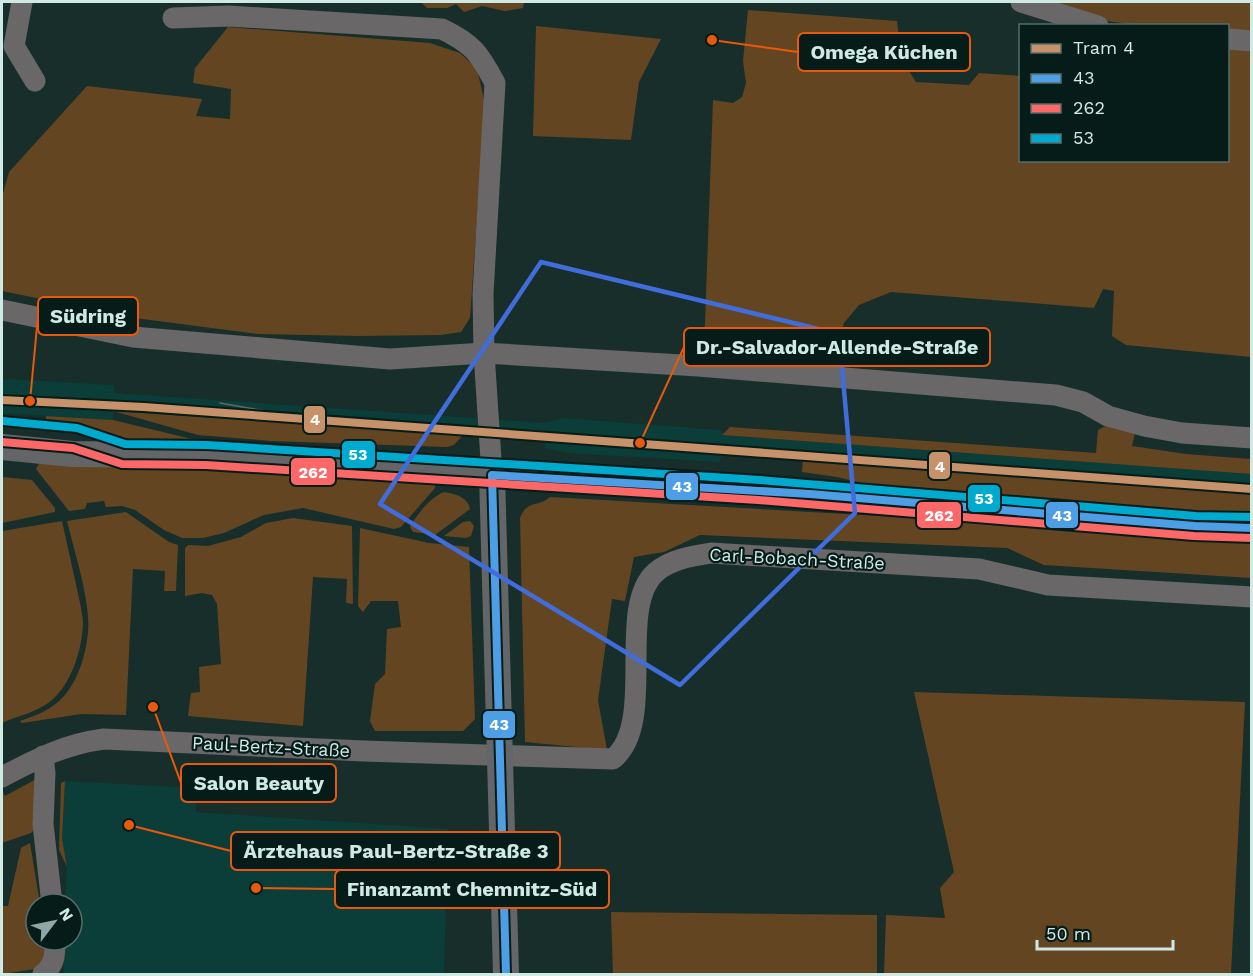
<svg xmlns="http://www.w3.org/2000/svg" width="1253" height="976" font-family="'Work Sans',sans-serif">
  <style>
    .built { fill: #0b3e38 }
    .green { fill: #644522 }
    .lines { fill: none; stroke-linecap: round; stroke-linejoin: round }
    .minor { stroke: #696767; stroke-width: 21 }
    .major { stroke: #646566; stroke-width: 26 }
    .tram { stroke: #5e6666; stroke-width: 1.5 }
    .bus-1-casing { stroke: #061c19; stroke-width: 12 }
    .bus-2-casing { stroke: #061c19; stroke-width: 12 }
    .bus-3-casing { stroke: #061c19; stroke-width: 12 }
    .bus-1 { stroke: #4d9ee5; stroke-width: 8 }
    .bus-2 { stroke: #fc6868; stroke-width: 8 }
    .bus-3 { stroke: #00a9ce; stroke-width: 8 }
    .tram-1-casing { stroke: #061c19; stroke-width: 12 }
    .tram-1 { stroke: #c7916a; stroke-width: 8 }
    .marked { fill: none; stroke: #416ddb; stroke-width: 4.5; stroke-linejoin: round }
    .labels { text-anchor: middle; stroke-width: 4.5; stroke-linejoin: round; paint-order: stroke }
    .street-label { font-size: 18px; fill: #cfeae5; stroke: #061c19 }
    .leader { fill: none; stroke: #e8590c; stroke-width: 2 }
    .callout-dot { fill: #e8590c; stroke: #061c19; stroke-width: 2 }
    .callout { fill: #061c19; stroke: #e8590c; stroke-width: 2 }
    .callout-label { font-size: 20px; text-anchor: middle; font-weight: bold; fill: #cfeae5 }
    .line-badge { stroke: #061c19; stroke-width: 2 }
    .badge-label { font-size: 16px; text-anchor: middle; font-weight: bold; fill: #fff }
  </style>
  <rect width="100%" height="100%" fill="#172e2b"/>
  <path class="built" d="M2 379 114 385V393L547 423 561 418 721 430 723 435 1251 474V493L721 454 720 462 567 453 545 448V441L114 411 113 420 2 413Z
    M65 781 197 788 196 812 448 829 444 974H64V940H72V904H65L67 867 62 838Z"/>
  <path class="green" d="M1044 2H1251V34L1228 33V26H1143L1107 21Z
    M422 3V2H524L523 8 505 11 482 6 464 12 456 4 447 8H427Z
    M748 10 897 21 899 40 912 43 909 71 916 82 969 85 979 73 1020 76V160H1228V42L1251 44V357L1126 345 1112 336 1114 291 1103 289 1094 308 891 292 859 305 844 323 832 359 704 351 713 100 733 103 742 97 746 83 743 61Z
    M536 26 661 39 639 82 631 140 533 136Z
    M228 27 430 43 460 53 477 69 485 104 470 318 461 332 441 335 358 336 258 334 135 318 2 291V197L9 172 87 86 202 99 196 116 230 119 231 89 193 83 195 68Z
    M113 411 463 435 454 445 447 447 271 441 198 435Z
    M46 416 113 420 196 440 269 448 120 443 79 433 46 430Z
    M1109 424 1135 433 1132 446 1186 454 1251 459V474L722 435 730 427 1096 453 1098 430Z
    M43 456 435 483V488L401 527 394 529 303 508 264 515 224 533 203 538H182L164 530 135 510 122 506 106 507 104 501 87 503 85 509 69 511 36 469Z
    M803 460 1251 493V515L1227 517 904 493 837 477 802 472Z
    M2 477 32 480 55 508V512L2 523Z
    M444 492C455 494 468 497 470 509L435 535 413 532 410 527C417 514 431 497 444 492Z
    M550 497 986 522 1251 543V578L1044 565 1007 548 700 535 664 552 634 557 625 601 612 599 598 700 607 750 525 742 520 518C527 499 538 508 550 497Z
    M126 512 169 542 178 545 176 591H164L165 571 133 569 126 715 81 714 22 723 20 721C37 715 53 709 64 696 81 677 90 641 88 617 86 587 74 550 67 521Z
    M293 518 352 526 353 604 346 603 347 579 313 577 303 726 188 716 191 693 200 692 199 667 221 664 217 604 212 595 202 593 185 596V548L188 545 208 546 241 537 266 523Z
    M62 521C67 544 72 566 77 589 79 599 82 610 83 621 83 648 71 687 48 703 34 713 17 716 2 723V531Z
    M470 521 474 526 471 536 466 538 444 536 463 522Z
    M360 528 429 543 469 547 475 719 463 731H375L370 721 375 684 385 674 387 629 401 627 398 601H371L363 612 358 606Z
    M914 692 1245 702 1231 974H884L886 915 945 918 940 888 954 872Z
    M38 778 41 822 31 833 2 843V790L5 796Z
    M65 781 62 838 67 867 59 850 61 783Z
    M30 843 40 904H36V940H47L46 957 35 969 2 974V906H8L21 848Z
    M611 912 877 915V974H613Z"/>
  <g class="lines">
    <path class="minor" d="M22 2 14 46 35 81
      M1021 2 1098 26
      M1228 39 1252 41
      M2 310 133 337 390 359 484 353 483 294 495 83C479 53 473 44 442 29L229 16 173 18
      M492 475 484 353 698 366 1056 395 1083 402 1108 416 1144 426 1182 433 1252 438
      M43 756 45 773 43 824 52 904
      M2 777C36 759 65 744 104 739L364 751 613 759C658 722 615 608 656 572 671 559 693 556 711 553L979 569 1048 585 1252 597
      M43 974C55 965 55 955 55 940"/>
    <path class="major" d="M2 447 73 454 206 455 546 478 759 490 1195 526 1252 528
      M492 475 506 974"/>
    <path class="tram" d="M220 403 316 420"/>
    <defs>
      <path id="bus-1" d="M492 475 810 494 1195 526 1252 528
        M492 475 506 974"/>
      <path id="bus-2" d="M2 442 73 448 122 464 206 465 758 500 1194 536 1252 538"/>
      <path id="bus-3" d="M3 421 77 428 125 444 207 445 760 480 1196 516 1252 517"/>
    </defs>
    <use href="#bus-1" class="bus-1-casing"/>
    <use href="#bus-2" class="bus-2-casing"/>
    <use href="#bus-3" class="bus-3-casing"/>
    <use href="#bus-1" class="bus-1"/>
    <use href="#bus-2" class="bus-2"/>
    <use href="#bus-3" class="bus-3"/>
    <defs>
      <path id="tram-1" d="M2 400 144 407 1252 489"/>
    </defs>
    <use href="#tram-1" class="tram-1-casing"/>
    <use href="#tram-1" class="tram-1"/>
  </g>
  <path class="marked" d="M541 262 839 334 855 513 680 685 380 504Z"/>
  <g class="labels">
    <g class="street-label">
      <text transform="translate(797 559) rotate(3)" y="6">Carl-Bobach-Straße</text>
      <text transform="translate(271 747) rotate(3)" y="6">Paul-Bertz-Straße</text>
    </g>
  </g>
  <path class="leader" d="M712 40L798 52M30 401L38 316M640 443L684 347M153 707L181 783M129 825L231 851M256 888L335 889"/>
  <g class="callout-dot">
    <circle cx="712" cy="40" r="6"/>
    <circle cx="30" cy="401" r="6"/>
    <circle cx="640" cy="443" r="6"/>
    <circle cx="153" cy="707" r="6"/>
    <circle cx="129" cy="825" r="6"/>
    <circle cx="256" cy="888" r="6"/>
  </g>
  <g class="callout">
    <rect x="798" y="33" width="172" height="38" rx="6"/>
    <rect x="38" y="297" width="100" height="38" rx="6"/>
    <rect x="684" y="328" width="306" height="38" rx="6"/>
    <rect x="181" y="764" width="155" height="38" rx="6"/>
    <rect x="231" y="832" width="329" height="38" rx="6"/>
    <rect x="335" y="870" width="274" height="38" rx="6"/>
  </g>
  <g class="callout-label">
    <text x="884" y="59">Omega Küchen</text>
    <text x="88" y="323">Südring</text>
    <text x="837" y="354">Dr.-Salvador-Allende-Straße</text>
    <text x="259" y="790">Salon Beauty</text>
    <text x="396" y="858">Ärztehaus Paul-Bertz-Straße 3</text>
    <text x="472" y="896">Finanzamt Chemnitz-Süd</text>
  </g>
  <g class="line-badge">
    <rect x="303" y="405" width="23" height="29" rx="6" fill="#c7916a"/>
    <rect x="341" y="440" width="35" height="29" rx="6" fill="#00a9ce"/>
    <rect x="928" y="451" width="23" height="29" rx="6" fill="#c7916a"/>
    <rect x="290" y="457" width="46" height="29" rx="6" fill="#fc6868"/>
    <rect x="665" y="472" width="34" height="29" rx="6" fill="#4d9ee5"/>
    <rect x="967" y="484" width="34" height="29" rx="6" fill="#00a9ce"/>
    <rect x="1045" y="501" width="34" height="28" rx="6" fill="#4d9ee5"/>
    <rect x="916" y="501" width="46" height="28" rx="6" fill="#fc6868"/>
    <rect x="482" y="710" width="34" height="29" rx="6" fill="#4d9ee5"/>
  </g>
  <g class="badge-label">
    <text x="315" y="425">4</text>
    <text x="358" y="460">53</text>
    <text x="940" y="472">4</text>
    <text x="313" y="478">262</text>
    <text x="682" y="492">43</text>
    <text x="984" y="504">53</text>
    <text x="1062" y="521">43</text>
    <text x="939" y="521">262</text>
    <text x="499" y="730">43</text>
  </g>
  <rect width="1253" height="976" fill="none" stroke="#cfeae5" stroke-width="6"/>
  <rect x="1019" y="24" width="210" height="138" fill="#061c19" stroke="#566e6b" stroke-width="1.5"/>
  <rect x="1031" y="44" width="30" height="9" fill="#c7916a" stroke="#566e6b" stroke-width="1.5"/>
  <text x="1073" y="54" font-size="18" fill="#cfeae5">Tram 4</text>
  <rect x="1031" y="74" width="30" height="9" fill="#4d9ee5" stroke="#566e6b" stroke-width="1.5"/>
  <text x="1073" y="84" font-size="18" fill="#cfeae5">43</text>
  <rect x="1031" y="104" width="30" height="9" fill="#fc6868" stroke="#566e6b" stroke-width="1.5"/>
  <text x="1073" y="114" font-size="18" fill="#cfeae5">262</text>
  <rect x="1031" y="134" width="30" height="9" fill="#00a9ce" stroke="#566e6b" stroke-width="1.5"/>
  <text x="1073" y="144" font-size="18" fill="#cfeae5">53</text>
  <g transform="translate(54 922) rotate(58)"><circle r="28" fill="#061c19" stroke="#566e6b" stroke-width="1.5"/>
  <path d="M0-4.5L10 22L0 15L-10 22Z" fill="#8fa8a4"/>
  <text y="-9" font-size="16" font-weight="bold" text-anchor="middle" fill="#cfeae5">N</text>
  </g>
  <path d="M1037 940v9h136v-9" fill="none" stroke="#cfeae5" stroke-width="3"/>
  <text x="1046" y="940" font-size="18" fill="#cfeae5" stroke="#061c19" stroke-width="4.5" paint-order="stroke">50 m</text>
</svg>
